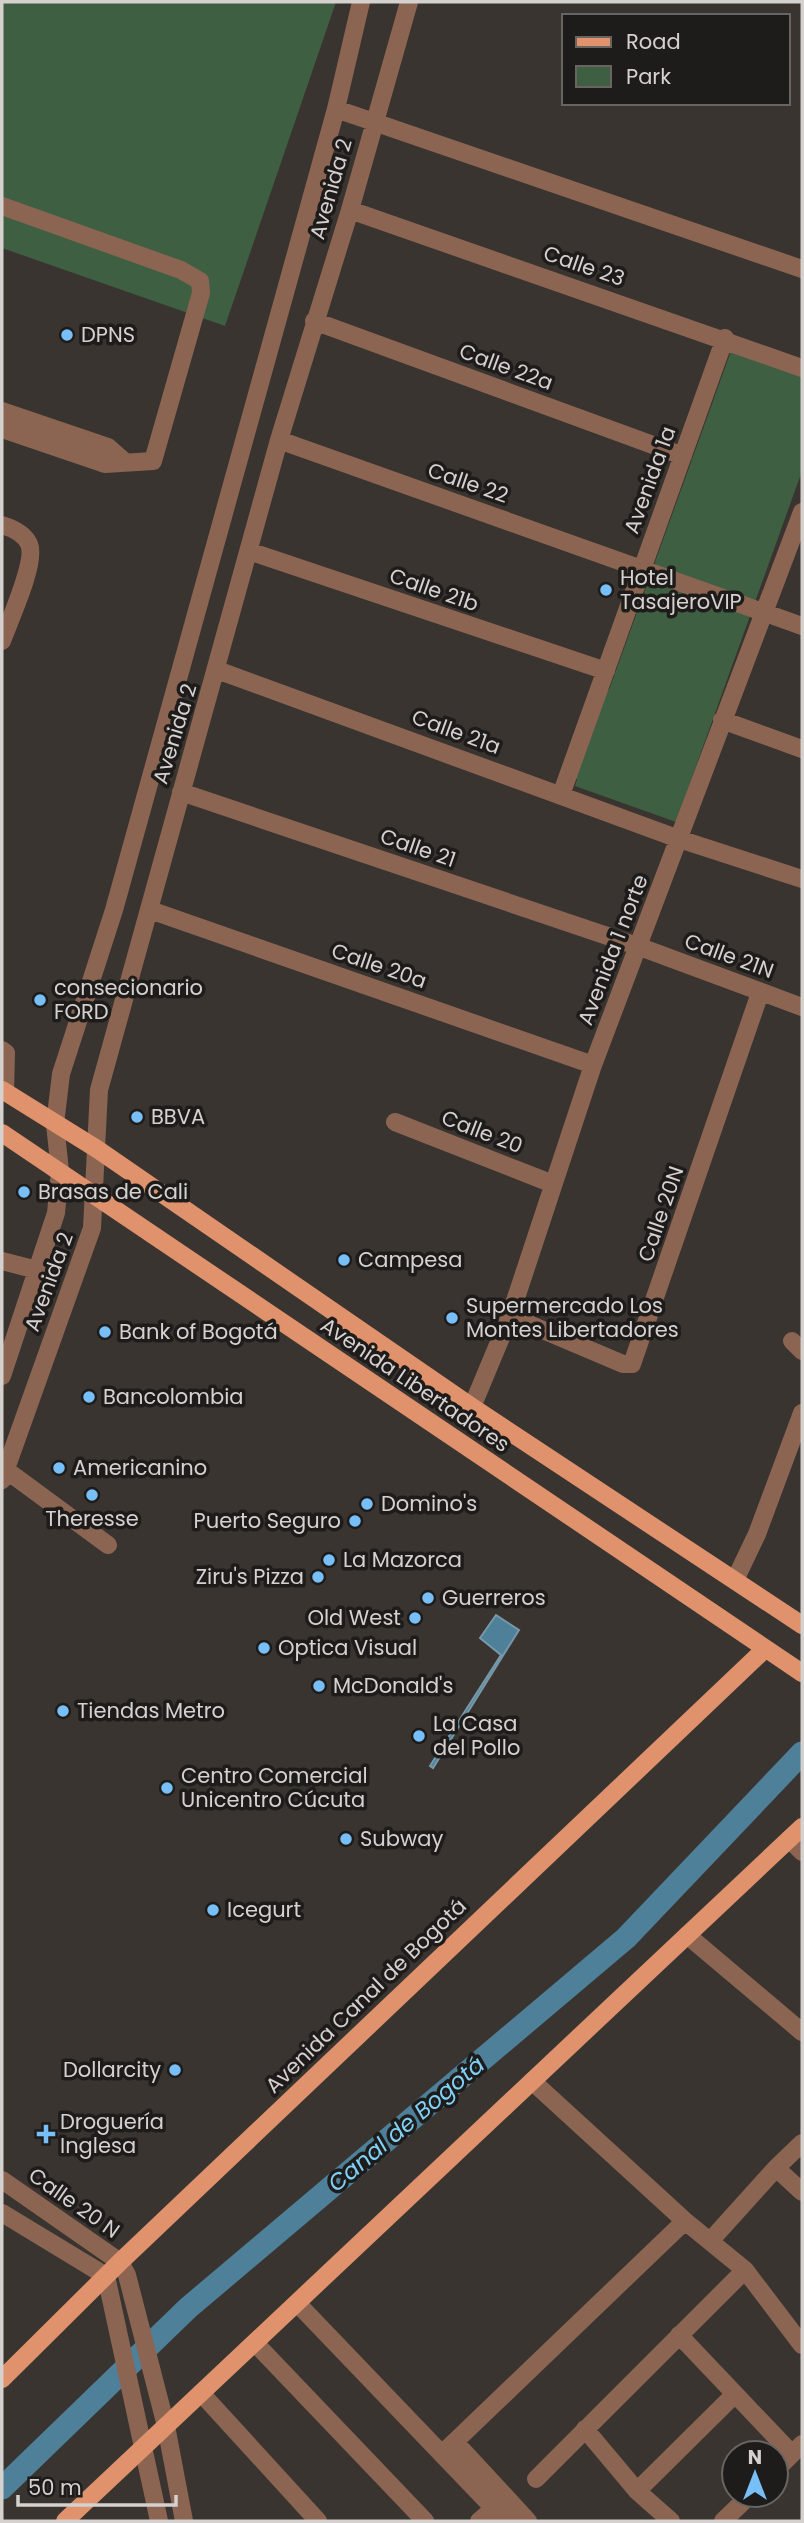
<svg xmlns="http://www.w3.org/2000/svg" width="804" height="2523" font-family="Poppins,sans-serif">
  <style>
    .green { fill: #3f5f43 }
    .water { fill: #4e8099; stroke: #7698a9; stroke-width: 2 }
    .lines { fill: none; stroke-linecap: round; stroke-linejoin: round }
    .canal { stroke: #4e8099; stroke-width: 23 }
    .minor { stroke: #8b6552; stroke-width: 18 }
    .major { stroke: #df926b; stroke-width: 18 }
    .poi-dot { fill: #78bff7; stroke: #1e1c1a; stroke-width: 2.5 }
    .labels { text-anchor: middle; stroke-width: 7; stroke-linejoin: round; paint-order: stroke }
    .street-label { font-size: 21px; fill: #d4d1ce; stroke: #1e1c1a }
    .poi-label { font-size: 21px; fill: #d4d1ce; stroke: #1e1c1a; text-anchor: start }
    .water-label { font-size: 23px; font-style: italic; fill: #80d0f8; stroke: #1e1c1a }
  </style>
  <rect width="100%" height="100%" fill="#393430"/>
  <path class="green" d="M2 2H336L225 326 2 248Z
    M731 351 802 376V471L676 822 575 786 577 779 573 778 606 690H609Z"/>
  <path class="water" d="M496 1615 519 1630 433 1768 430 1766 501 1655 480 1638Z"/>
  <g class="lines">
    <path class="canal" d="M2 2488 188 2308 626 1938 802 1753"/>
    <path class="minor" d="M336 109 802 269
      M2 206 181 270 200 281 201 293 153 461 105 464 2 429
      M350 210 802 368
      M314 321 683 456
      M2 411 108 447 125 462
      M279 440 802 626
      M2 525C12 528 24 533 29 544 37 562 9 621 2 641
      M249 551 606 671
      M217 670 679 839 802 879
      M722 720 802 749
      M181 792 640 947 802 1007
      M561 795 725 338
      M150 910 593 1065
      M2 1050 6 1053 5 1092
      M395 1122 553 1184
      M2 1261 37 1270
      M510 1316 623 1364H632L760 993
      M792 1341 802 1351
      M2 1376 56 1213 60 1171 55 1124 61 1074 114 910 336 109 361 2
      M472 1407 510 1316 593 1065 802 512
      M2 1467 108 1545
      M2 1480 92 1228 99 1090 279 440 350 210 409 2
      M735 1580 757 1534 802 1413
      M789 1839 802 1852
      M687 1935 802 2032
      M532 2081 685 2221 745 2270 536 2479
      M802 2143 776 2168 802 2192
      M2 2180 120 2262 127 2275 166 2426 184 2521
      M2 2213 106 2276 159 2521
      M711 2240 776 2168
      M745 2270 802 2345
      M297 2303 506 2521
      M679 2335 792 2454
      M255 2343 425 2521
      M201 2393 318 2521
      M585 2429 637 2491 671 2521
      M455 2442 528 2521
      M443 2453 685 2221
      M776 2470 802 2444
      M637 2491 735 2394
      M479 2521 493 2509
      M723 2521 750 2495"/>
    <path class="major" d="M2 1090 97 1149 472 1407 802 1625
      M2 1133 802 1673
      M2 2379 120 2262 765 1649
      M65 2521 802 1827"/>
  </g>
  <g class="poi-dot">
    <circle cx="67" cy="335" r="7"/>
    <circle cx="606" cy="590" r="7"/>
    <circle cx="40" cy="1000" r="7"/>
    <circle cx="137" cy="1117" r="7"/>
    <circle cx="24" cy="1192" r="7"/>
    <circle cx="344" cy="1260" r="7"/>
    <circle cx="452" cy="1318" r="7"/>
    <circle cx="105" cy="1332" r="7"/>
    <circle cx="89" cy="1397" r="7"/>
    <circle cx="59" cy="1468" r="7"/>
    <circle cx="92" cy="1495" r="7"/>
    <circle cx="367" cy="1504" r="7"/>
    <circle cx="355" cy="1521" r="7"/>
    <circle cx="329" cy="1560" r="7"/>
    <circle cx="318" cy="1577" r="7"/>
    <circle cx="428" cy="1598" r="7"/>
    <circle cx="415" cy="1618" r="7"/>
    <circle cx="264" cy="1648" r="7"/>
    <circle cx="319" cy="1686" r="7"/>
    <circle cx="63" cy="1711" r="7"/>
    <circle cx="419" cy="1736" r="7"/>
    <circle cx="167" cy="1788" r="7"/>
    <circle cx="346" cy="1839" r="7"/>
    <circle cx="213" cy="1910" r="7"/>
    <circle cx="175" cy="2070" r="7"/>
    <path d="M42.5 2123.5h7v7h7v7h-7v7h-7v-7h-7v-7h7z"/>
  </g>
  <g class="labels">
    <g class="street-label">
      <text transform="translate(331 189) rotate(-74)" y="7">Avenida 2</text>
      <text transform="translate(584 266) rotate(19)" y="7">Calle 23</text>
      <text transform="translate(506 367) rotate(20)" y="7">Calle 22a</text>
      <text transform="translate(650 480) rotate(-70)" y="7">Avenida 1a</text>
      <text transform="translate(468 483) rotate(19)" y="7">Calle 22</text>
      <text transform="translate(434 590) rotate(19)" y="7">Calle 21b</text>
      <text transform="translate(456 732) rotate(20)" y="7">Calle 21a</text>
      <text transform="translate(175 734) rotate(-73)" y="7">Avenida 2</text>
      <text transform="translate(418 848) rotate(19)" y="7">Calle 21</text>
      <text transform="translate(613 950) rotate(-69)" y="7">Avenida 1 norte</text>
      <text transform="translate(729 956) rotate(20)" y="7">Calle 21N</text>
      <text transform="translate(379 966) rotate(19)" y="7">Calle 20a</text>
      <text transform="translate(482 1132) rotate(21)" y="7">Calle 20</text>
      <text transform="translate(661 1214) rotate(-71)" y="7">Calle 20N</text>
      <text transform="translate(49 1282) rotate(-70)" y="7">Avenida 2</text>
      <text transform="translate(415 1385) rotate(34)" y="7">Avenida Libertadores</text>
      <text transform="translate(366 1996) rotate(-44)" y="7">Avenida Canal de Bogotá</text>
      <text transform="translate(74 2203) rotate(35)" y="7">Calle 20 N</text>
    </g>
    <g class="poi-label">
      <text x="81" y="342">DPNS</text>
      <text x="620" y="585">Hotel<tspan x="620" dy="24">TasajeroVIP</tspan></text>
      <text x="54" y="995">consecionario<tspan x="54" dy="24">FORD</tspan></text>
      <text x="151" y="1124">BBVA</text>
      <text x="38" y="1199">Brasas de Cali</text>
      <text x="358" y="1267">Campesa</text>
      <text x="466" y="1313">Supermercado Los<tspan x="466" dy="24">Montes Libertadores</tspan></text>
      <text x="119" y="1339">Bank of Bogotá</text>
      <text x="103" y="1404">Bancolombia</text>
      <text x="73" y="1475">Americanino</text>
      <text x="381" y="1511">Domino's</text>
      <text x="92" y="1526" text-anchor="middle">Theresse</text>
      <text x="341" y="1528" text-anchor="end">Puerto Seguro</text>
      <text x="343" y="1567">La Mazorca</text>
      <text x="304" y="1584" text-anchor="end">Ziru's Pizza</text>
      <text x="442" y="1605">Guerreros</text>
      <text x="401" y="1625" text-anchor="end">Old West</text>
      <text x="278" y="1655">Optica Visual</text>
      <text x="333" y="1693">McDonald's</text>
      <text x="77" y="1718">Tiendas Metro</text>
      <text x="433" y="1731">La Casa<tspan x="433" dy="24">del Pollo</tspan></text>
      <text x="181" y="1783">Centro Comercial<tspan x="181" dy="24">Unicentro Cúcuta</tspan></text>
      <text x="360" y="1846">Subway</text>
      <text x="227" y="1917">Icegurt</text>
      <text x="161" y="2077" text-anchor="end">Dollarcity</text>
      <text x="60" y="2129">Droguería<tspan x="60" dy="24">Inglesa</tspan></text>
    </g>
    <g class="water-label">
      <text transform="translate(406 2124) rotate(-40)" y="8">Canal de Bogotá</text>
    </g>
  </g>
  <rect width="804" height="2523" fill="none" stroke="#d4d1ce" stroke-width="7"/>
  <rect x="562" y="14" width="228" height="91" fill="#1e1c1a" stroke="#676462" stroke-width="2"/>
  <rect x="576" y="37" width="35" height="10" fill="#df926b" stroke="#676462" stroke-width="2"/>
  <text x="626" y="49" font-size="21" fill="#d4d1ce">Road</text>
  <rect x="576" y="66" width="35" height="21" fill="#3f5f43" stroke="#676462" stroke-width="2"/>
  <text x="626" y="84" font-size="21" fill="#d4d1ce">Park</text>
  <g transform="translate(755 2474)"><circle r="33" fill="#1e1c1a" stroke="#676462" stroke-width="2"/>
  <path d="M0-5L12 26L0 18L-12 26Z" fill="#78bff7"/>
  <text y="-10" font-size="19" font-weight="bold" text-anchor="middle" fill="#d4d1ce">N</text>
  </g>
  <path d="M18 2495v10h158v-10" fill="none" stroke="#d4d1ce" stroke-width="3.5"/>
  <text x="28" y="2495" font-size="21" fill="#d4d1ce" stroke="#1e1c1a" stroke-width="5" paint-order="stroke">50 m</text>
</svg>
